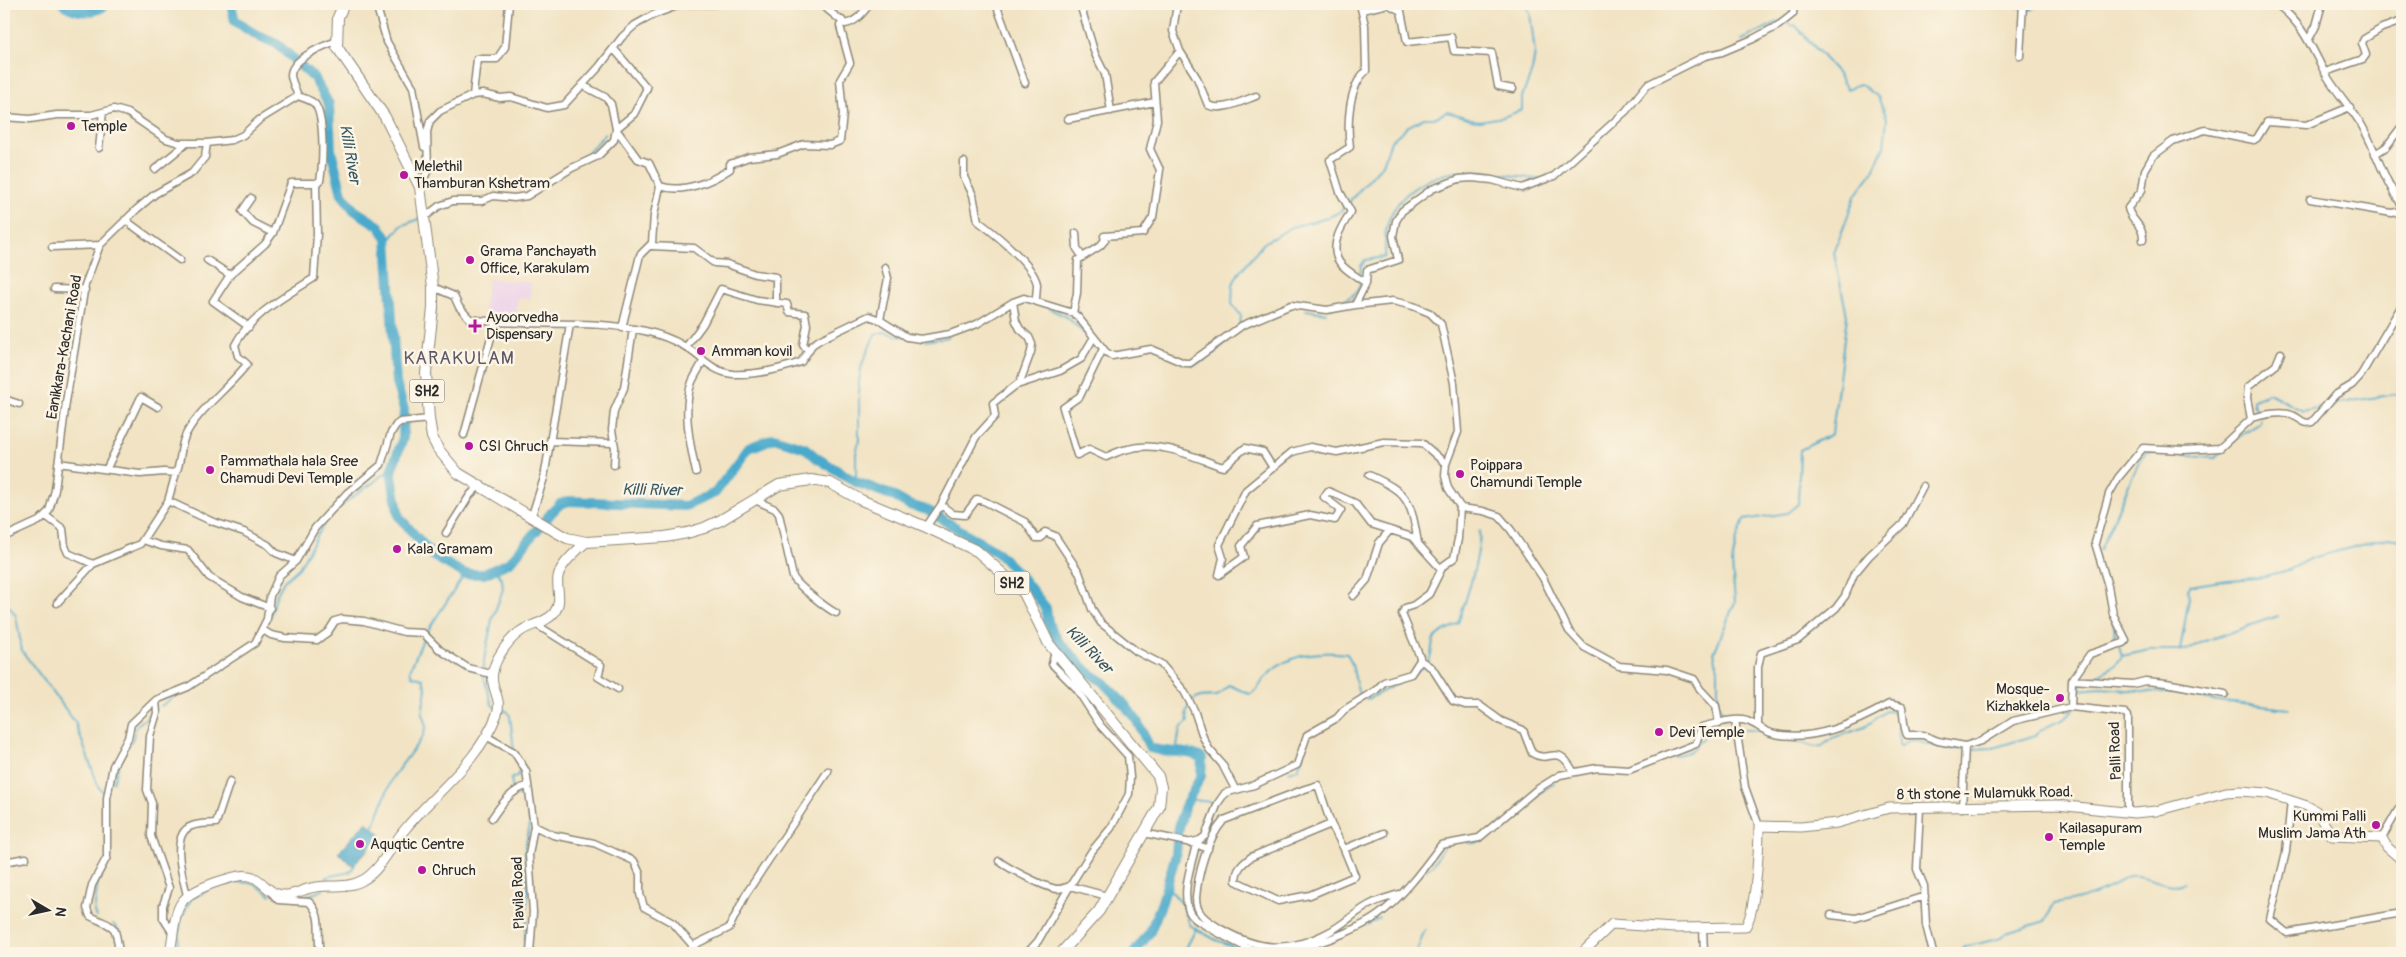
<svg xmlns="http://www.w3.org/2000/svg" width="2406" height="957" font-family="Pangolin,sans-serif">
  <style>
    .built { fill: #ecd1ea }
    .water { fill: #4caacb; stroke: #3c6a7b }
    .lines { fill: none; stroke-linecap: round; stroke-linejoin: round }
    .stream { stroke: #4caacb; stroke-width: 2 }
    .river { stroke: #4caacb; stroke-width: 10 }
    .street-casing { stroke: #8e8777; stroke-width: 9 }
    .secondary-casing { stroke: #8e8777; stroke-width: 11 }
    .primary-casing { stroke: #8e8777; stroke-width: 12 }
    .street { stroke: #fff; stroke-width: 6 }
    .secondary { stroke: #fff; stroke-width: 9 }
    .primary { stroke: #fff; stroke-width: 10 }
    .poi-dot { fill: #b5179e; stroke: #fcf5e5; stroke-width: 2 }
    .labels { text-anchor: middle; stroke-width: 5; stroke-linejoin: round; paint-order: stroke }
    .shield { fill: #fcf5e5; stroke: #6a6863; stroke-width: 1 }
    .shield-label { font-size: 14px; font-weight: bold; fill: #2b2b2b }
    .poi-label { font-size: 15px; fill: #2b2b2b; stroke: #fcf5e5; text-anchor: start }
    .street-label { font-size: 15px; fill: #2b2b2b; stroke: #fcf5e5 }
    .water-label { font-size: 16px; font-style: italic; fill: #375763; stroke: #fcf5e5 }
    .quarter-label { font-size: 18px; letter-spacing: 1px; fill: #5e5767; stroke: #fcf5e5 }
  </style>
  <rect width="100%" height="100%" fill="#fcf5e5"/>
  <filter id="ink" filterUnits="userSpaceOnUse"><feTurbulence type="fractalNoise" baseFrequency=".02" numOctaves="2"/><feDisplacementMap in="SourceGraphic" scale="10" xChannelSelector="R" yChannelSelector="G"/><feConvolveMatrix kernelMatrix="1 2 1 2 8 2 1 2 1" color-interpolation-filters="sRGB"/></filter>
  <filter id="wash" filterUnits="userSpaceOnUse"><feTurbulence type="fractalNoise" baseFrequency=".0096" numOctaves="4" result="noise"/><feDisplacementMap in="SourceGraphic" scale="20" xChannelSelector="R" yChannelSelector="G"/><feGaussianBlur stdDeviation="1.12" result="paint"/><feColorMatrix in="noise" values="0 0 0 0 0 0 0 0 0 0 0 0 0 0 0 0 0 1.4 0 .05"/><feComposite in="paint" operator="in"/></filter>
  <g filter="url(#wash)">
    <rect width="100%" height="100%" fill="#f1e3c3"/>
    <path class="built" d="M488 279 531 282 530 299 517 298 516 321 483 318Z"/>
    <path class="water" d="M366 822 381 835 353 866 338 853Z"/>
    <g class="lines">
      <path class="stream" d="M2007 4 2031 10 2041 4
        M1789 14 1790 4
        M1742 40 1780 21
        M572 165 589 152 605 134
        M388 242 401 226 421 218
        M1360 276 1361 266 1365 260 1385 257C1386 248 1384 238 1386 230 1395 188 1439 169 1479 171 1499 172 1519 178 1540 179
        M1331 308C1340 298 1359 300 1360 281
        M1050 309 1067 317 1090 339
        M1306 310 1326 313
        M1240 325 1241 316 1232 304 1233 284 1238 274 1264 243 1292 227 1324 219 1340 212 1383 164 1391 141 1407 127 1424 118H1434L1447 112 1479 121 1503 117 1522 110V97L1532 71 1535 53 1530 13 1524 4
        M926 341 949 337
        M1093 343 1099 351
        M1191 365C1208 362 1220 349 1231 336
        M2334 404 2402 393
        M2260 414 2253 404V399L2269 393 2303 411 2320 407
        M2170 452 2176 455 2215 458 2234 440 2260 423V419
        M856 482V454L859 441V381L862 364 875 334 885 332 902 337
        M330 516C342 505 354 495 368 486 379 480 378 475 391 471
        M2100 550 2139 462 2146 453 2163 452
        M495 569 502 579 503 589 492 620 484 660V678L492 705 496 708
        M4 599 16 616 22 651 75 722 99 788 106 794
        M271 615 276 596 284 581 299 568 324 523
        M2113 620 2116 642
        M426 633 465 574
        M258 642 264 633
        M2119 646 2122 656
        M2180 651 2189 598 2187 589 2190 586 2227 580 2257 578 2289 570 2312 558 2388 538 2402 540
        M1427 663C1434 656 1430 647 1434 639 1439 631 1451 629 1458 623 1468 594 1479 560 1480 531
        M1414 674 1424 666
        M2091 679 2116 665 2122 656 2150 650H2186L2203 642 2277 616
        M2078 690 2084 682
        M1366 698 1368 699 1408 678
        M161 706 179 693
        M500 710 507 711 510 716 514 751
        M1724 716 1718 702V669L1714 653 1735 602 1732 564 1736 541 1744 520 1787 513 1798 504 1800 450 1832 434 1847 316 1834 253 1856 194 1872 173 1884 147 1887 118 1878 97 1860 84 1847 89 1835 70 1795 25 1792 26 1787 22
        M1738 729 1761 731
        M1774 737 1784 738
        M1788 739 1815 747 1822 746 1833 738 1865 727 1886 711 1893 712 1898 717 1899 747 1909 740 1949 749H1963
        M1699 743 1707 733 1734 729
        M1968 749 1993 748 2036 735C2045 723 2066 723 2073 710 2076 705 2077 696 2078 690L2101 688 2181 694 2224 702 2289 709
        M1176 752 1180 729 1188 722 1186 713 1191 701 1198 697 1217 696 1229 685 1249 694C1258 692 1259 684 1265 678 1286 654 1316 650 1347 654 1356 666 1353 684 1361 696
        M1673 756 1689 752 1696 747
        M1289 772 1298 769 1303 755
        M113 783 123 753 132 740 137 725 155 711
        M513 790 511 779 517 776 520 770 519 764
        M514 794 518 796 520 792 525 794 530 824 525 848 528 889 524 953
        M1188 799 1217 803
        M1521 806 1554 783
        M373 828 392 778 423 736 426 726 422 714 426 688 423 679 412 676 410 670 424 637
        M1468 843C1484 844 1492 833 1502 822
        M1425 870 1432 866 1444 847
        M326 884V877L350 872 355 865
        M1167 886 1183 905 1190 925 1196 929 1186 948 1192 953
        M217 887 238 882 254 883 270 895
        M299 899 323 890
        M97 917 94 912 98 881 107 863
        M113 924 121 932V948
        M1368 925 1379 918
        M1196 929 1216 940 1252 953
        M177 952 181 919 191 899 208 890
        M1296 953 1306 950
        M1416 953 1425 930
        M1960 953 1965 947 2001 938 2006 933 2045 921 2054 904C2074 901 2095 896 2114 885 2120 882 2122 877 2130 876 2148 874 2167 890 2184 883"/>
      <path class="river" d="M63 4C76 13 94 15 107 4
        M231 4 235 21 256 35 277 44 314 78 329 104 331 150 342 194 354 210 379 226 387 238 396 383 404 409 403 438 391 471 399 517 433 556 465 574H484L510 562 552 512 560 504 569 501 685 506 715 493 749 448 774 438 805 448 817 458 856 482 891 495 909 505 927 510 998 553 1020 575 1046 608 1048 622 1058 641 1088 672 1102 681 1125 705 1137 721 1150 748C1168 754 1186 749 1202 758L1201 776 1184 808 1178 831 1176 854 1162 902 1150 932 1134 953"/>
    </g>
  </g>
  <g filter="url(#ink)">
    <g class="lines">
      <defs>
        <path id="street" d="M376 4 387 42 413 87 424 147
          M688 4H699
          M704 4H715
          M821 4 845 24C857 22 862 13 870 4
          M996 4 1025 83
          M1080 4 1095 54 1105 74 1111 111
          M2276 4C2301 21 2311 46 2324 71 2334 90 2350 106 2361 124 2377 151 2383 180 2402 205
          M1362 10 1388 4 1401 11 1407 42 1451 37 1454 51 1492 53 1498 86 1513 89
          M2309 39 2316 26 2322 4
          M614 49 647 88 634 114 616 129 638 159 649 163 660 186
          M1180 51 1197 78 1208 105C1221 112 1242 101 1256 96
          M2020 56 2023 4
          M2325 72 2363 59 2366 55 2362 43 2364 39 2382 28 2402 21
          M473 95 477 59H497L505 47 509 4
          M4 117 30 119 57 115H91L114 109 128 113 166 139 179 143H207L232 140 243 135 259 120 298 96C296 90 292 82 291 76 290 59 325 45 337 41
          M1068 119 1155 102
          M99 148 103 112
          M2375 154 2386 147 2402 126
          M964 162V177L973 195 978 221C994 233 1033 264 1037 284 1037 289 1036 295 1036 300
          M155 169 187 143
          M420 187 428 170 427 132 430 121 440 111 473 95 483 94 500 98 511 97 547 108 564 105 599 67 622 37 635 25 653 15 682 4
          M251 198 242 211 253 223 273 233 291 183H316L320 181C323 164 325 118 315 104 311 100 303 98 298 96
          M2310 199 2392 213 2402 211
          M425 217 439 206 453 201H482L493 196 514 198 527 196 572 168 598 156 614 140 616 129 611 104 605 97 582 85
          M125 220 180 260
          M1076 233 1077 249 1082 256
          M2143 240C2144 225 2130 220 2128 208L2142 190 2145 170 2153 156 2173 141 2205 130 2254 140 2257 138 2267 122 2306 125 2350 107
          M651 246 694 248 714 263 727 264 755 274 776 277V303
          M52 247 100 245
          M207 260 230 275
          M1366 283 1367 270 1398 260 1393 236 1396 221 1402 211 1432 189 1459 179 1472 178 1492 180 1522 188 1554 176 1626 111 1647 85 1705 56 1722 52 1753 39 1779 25 1793 14 1794 4
          M433 287 454 296 459 307 470 319C527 328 588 318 645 331 658 334 672 339 684 346 701 356 712 372 733 374 755 375 781 369 801 362L812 345 821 339 869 316 880 320 907 337 921 339 950 334 977 324 1013 302 1024 298 1073 313 1078 317 1106 352 1112 356 1151 349 1184 363H1190L1240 327
          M54 289 85 290
          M1355 305 1366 283C1358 277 1346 271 1340 263 1328 247 1342 225 1351 212L1340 192 1330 160 1350 147C1347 125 1348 87 1366 71L1365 25 1360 4
          M1073 313 1077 293 1078 260 1100 246 1105 240 1104 236 1143 233 1153 217 1160 170 1150 149 1157 120 1154 82 1180 51 1173 31 1177 4
          M880 320 888 278 885 267
          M1241 326 1291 305 1327 310 1355 305 1393 301 1413 306 1430 313 1441 324 1454 383 1458 432 1446 464 1445 476 1448 488 1461 508 1483 511 1499 516 1511 530 1543 578 1569 631 1584 647 1619 666 1667 670 1694 679 1700 689 1716 706 1719 724
          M249 327 213 301 230 275 265 244 273 233
          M622 328 640 255 652 243 654 215 660 186C682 194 711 182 730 169V164L749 157 777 154 804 144 830 145 840 141 843 114 840 80 850 63 840 26 842 20
          M686 347 703 324 721 289 757 300 787 304 789 312 805 314 807 325 803 345 809 351
          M1103 349 1080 396 1063 408 1077 455 1089 449 1106 457C1113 454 1121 450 1128 449 1159 440 1194 457 1223 467L1245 448 1263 452 1273 468
          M1017 385 1060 371 1081 359 1094 337
          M4 399 19 404
          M2251 418C2263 415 2283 410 2294 416 2301 419 2304 425 2312 422L2335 395 2352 385 2361 375 2402 305
          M464 435 495 323
          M550 441 614 443
          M58 463 140 474 164 472 176 473C181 462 180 450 184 439 193 414 230 387 247 364L238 356 235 345C250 315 286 296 314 278L317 234 316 183
          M614 465 615 447 612 430 614 411 624 388 633 329
          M107 468 141 397 158 407
          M696 472C690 445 682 408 692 382 695 375 700 368 703 361
          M1369 475C1409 493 1411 501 1418 543
          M755 500 775 509 779 514 793 577C798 586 826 608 836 613
          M168 501 211 521 244 532 268 545 276 553 296 561
          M941 505 953 514 965 515 977 499 984 501 1025 522 1036 538H1041L1045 532 1055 536 1079 572 1092 609 1101 623 1136 651 1161 664 1184 691 1194 710 1203 737 1209 749 1222 764 1235 789
          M46 516 63 529 65 546 68 553 93 564 140 544 168 501 176 473
          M531 518 544 478 570 324
          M926 527 941 505 976 437 995 416 993 403 1020 382 1031 352 1032 344 1029 337 1020 329 1016 321 1013 302
          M446 533 470 495 479 486
          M4 537 39 521 49 511 55 490 66 402 85 285 100 245 137 209 155 194 192 173 205 157 207 143
          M143 540 161 546 188 550 209 577 242 597 270 608
          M1441 569 1412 537 1371 524 1355 503 1328 491 1324 497 1341 510 1335 520 1310 515 1257 526 1241 546 1244 557 1219 575 1223 558 1219 545 1246 490 1292 452 1310 447 1337 452 1384 442 1422 443 1446 464
          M1353 596 1367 580 1379 543 1390 530
          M57 603 93 564
          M537 625 601 665 598 677 618 689
          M263 630 271 635 285 638 317 640 328 632 335 621 342 619 364 621 404 632 423 633 440 650 468 668 491 674
          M1420 660 1432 668 1453 701 1465 705H1479L1501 721 1523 730 1532 753C1550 765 1557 741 1573 771
          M2072 680 2133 684 2145 681 2166 683 2225 694
          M156 700 157 713 150 736 147 790 152 803 151 836 169 888 163 905V918L172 932
          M2071 707 2125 713 2128 716V813
          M1735 720 1745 787 1759 826
          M1758 726V667L1761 653 1798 640 1836 608 1845 596 1854 574 1869 556 1903 524 1923 486
          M486 736 514 752 526 771 534 826 529 855 533 912 530 953
          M2291 800 2286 852 2270 919 2287 933 2402 913
          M1920 808 1917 869 1924 886 1926 925 1933 953
          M1962 808 1965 746
          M492 818C500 806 512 789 527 786
          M1331 824 1251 857C1242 864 1236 869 1236 881L1278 901 1310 895 1355 876 1344 849
          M534 826 553 835 594 843 634 861 640 874V894L644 907 673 923 694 947V953
          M1144 833 1196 844 1208 849
          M1384 833 1344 849 1331 824 1318 785 1305 789 1224 820C1207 839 1198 873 1196 898 1196 915 1208 921 1221 929 1259 951 1289 953 1329 932 1345 924 1357 910 1373 903 1381 899 1390 897 1399 894
          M2382 838 2402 803
          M1189 843 1200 840 1205 836 1218 803 1225 793 1254 785 1297 765 1307 735 1337 718 1344 710 1376 690 1384 682 1411 674 1420 660V657L1402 614 1405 608 1414 605 1429 594 1443 566 1454 558 1458 539 1460 506
          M1196 844C1192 864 1182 888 1188 908 1191 920 1204 924 1213 930 1228 938 1245 949 1262 952 1290 957 1354 932 1377 916 1400 900 1424 868 1441 845L1479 838 1536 790 1560 775 1597 768 1629 770 1696 744 1701 727C1715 724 1733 717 1747 721 1756 724 1765 732 1775 734 1814 742 1855 723 1889 704L1902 707C1904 717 1903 726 1907 735H1923L1938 741 1965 746 1981 741 2013 721 2071 707 2072 680 2090 654 2123 643 2126 640 2113 614 2108 586 2095 543 2109 494 2118 478 2143 448 2184 450 2220 448 2251 419 2247 398 2248 387 2276 365 2281 353
          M999 861C1008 868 1047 889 1058 889 1061 889 1067 887 1070 886L1091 852 1111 828 1129 794 1130 777 1128 756 1100 725 1076 688 1052 664 1055 651
          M4 862 26 858
          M271 892 278 900 309 902C324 916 316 935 320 953
          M187 895C183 879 169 833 192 826 199 823 208 824 216 823L230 781
          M1831 915 1856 918 1925 896
          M1703 928 1704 953
          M692 946 729 928 746 894 828 771
          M119 953C115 923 117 929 90 916L87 908 92 885 107 857V798L113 766 128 738 131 724 156 700 188 687 255 643 267 619 270 596 279 576 296 561 315 528 347 493 381 465 391 433 396 425 400 422 429 419
          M1027 953 1038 941 1070 886 1107 896"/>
        <path id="secondary" d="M170 953C178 907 171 897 220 881 231 878 242 873 253 877 263 881 268 892 278 894 288 897 298 892 307 889 325 883 346 890 363 880 381 870 392 844 406 828 437 791 480 760 497 714 504 693 482 686 499 656 505 646 512 637 521 631 531 624 546 623 554 613 563 601 556 590 558 577 560 564 577 551 586 542
          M1582 953 1612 924 1674 928 1745 927C1756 913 1759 846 1759 826L1801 827 1837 823 1889 808 2057 805 2134 813 2156 811 2226 792 2241 791 2267 793 2307 806 2316 811 2332 836 2382 838 2387 847 2402 860"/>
        <path id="primary" d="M344 4 338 17 337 47 385 117 420 187 433 287V308L426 373 429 419 432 437 438 449 458 473 558 533 567 538 586 542 665 537 687 533 704 528 721 520 779 485 811 480 830 483 861 500 926 527 977 551 993 565 1024 593 1049 644 1158 776 1161 787 1159 807 1099 911 1061 953"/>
      </defs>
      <use href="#street" class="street-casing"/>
      <use href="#secondary" class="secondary-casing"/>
      <use href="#primary" class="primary-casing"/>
      <use href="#street" class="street"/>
      <use href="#secondary" class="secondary"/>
      <use href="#primary" class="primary"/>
    </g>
  </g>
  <g class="poi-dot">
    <circle cx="71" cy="126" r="5"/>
    <circle cx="404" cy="175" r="5"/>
    <circle cx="470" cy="260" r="5"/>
    <path d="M472.5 318.5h5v5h5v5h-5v5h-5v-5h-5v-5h5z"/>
    <circle cx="701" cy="351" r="5"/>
    <circle cx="469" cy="446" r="5"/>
    <circle cx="210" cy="470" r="5"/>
    <circle cx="1460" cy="474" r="5"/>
    <circle cx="397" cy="549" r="5"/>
    <circle cx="2060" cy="698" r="5"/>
    <circle cx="1659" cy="732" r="5"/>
    <circle cx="2376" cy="825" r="5"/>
    <circle cx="2049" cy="837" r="5"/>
    <circle cx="360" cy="844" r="5"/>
    <circle cx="422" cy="870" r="5"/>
  </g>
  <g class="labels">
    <g class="shield">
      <rect x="409.5" y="379.5" width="35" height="23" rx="4"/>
      <rect x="994.5" y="571.5" width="35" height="23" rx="4"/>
    </g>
    <g class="shield-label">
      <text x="427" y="396">SH2</text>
      <text x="1012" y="588">SH2</text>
    </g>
    <g class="poi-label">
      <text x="81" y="131">Temple</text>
      <text x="414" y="171">Melethil<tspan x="414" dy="17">Thamburan Kshetram</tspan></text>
      <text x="480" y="256">Grama Panchayath<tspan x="480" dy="17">Office, Karakulam</tspan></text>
      <text x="486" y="322">Ayoorvedha<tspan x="486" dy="17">Dispensary</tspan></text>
      <text x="711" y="356">Amman kovil</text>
      <text x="479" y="451">CSI Chruch</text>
      <text x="220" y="466">Pammathala hala Sree<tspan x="220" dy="17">Chamudi Devi Temple</tspan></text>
      <text x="1470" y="470">Poippara<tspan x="1470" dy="17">Chamundi Temple</tspan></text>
      <text x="407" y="554">Kala Gramam</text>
      <text x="2050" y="694" text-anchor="end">Mosque-<tspan x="2050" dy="17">Kizhakkela</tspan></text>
      <text x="1669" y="737">Devi Temple</text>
      <text x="2366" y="821" text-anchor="end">Kummi Palli<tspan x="2366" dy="17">Muslim Jama Ath</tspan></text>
      <text x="2059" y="833">Kailasapuram<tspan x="2059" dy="17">Temple</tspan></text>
      <text x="370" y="849">Aquqtic Centre</text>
      <text x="432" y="875">Chruch</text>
    </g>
    <g class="street-label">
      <text transform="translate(64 347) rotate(-80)" y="5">Eanikkara-Kachani Road</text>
      <text transform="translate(2115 751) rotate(-92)" y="5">Palli Road</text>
      <text transform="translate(1985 793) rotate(-1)" y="5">8 th stone - Mulamukk Road.</text>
      <text transform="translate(518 893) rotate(-92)" y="5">Plavila Road</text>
    </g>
    <g class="water-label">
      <text transform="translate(351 154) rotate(80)" y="6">Killi River</text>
      <text transform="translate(652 489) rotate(1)" y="6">Killi River</text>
      <text transform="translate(1090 649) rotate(46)" y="6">Killi River</text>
    </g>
    <g class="quarter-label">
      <text x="459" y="364">KARAKULAM</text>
    </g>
  </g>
  <rect width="2406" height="957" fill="none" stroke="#fcf5e5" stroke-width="20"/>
  <g transform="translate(48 910) rotate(99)" stroke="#fcf5e5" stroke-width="4" paint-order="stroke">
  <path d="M0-4L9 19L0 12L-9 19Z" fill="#2b2b2b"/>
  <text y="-8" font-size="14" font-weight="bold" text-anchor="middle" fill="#2b2b2b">N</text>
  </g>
</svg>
